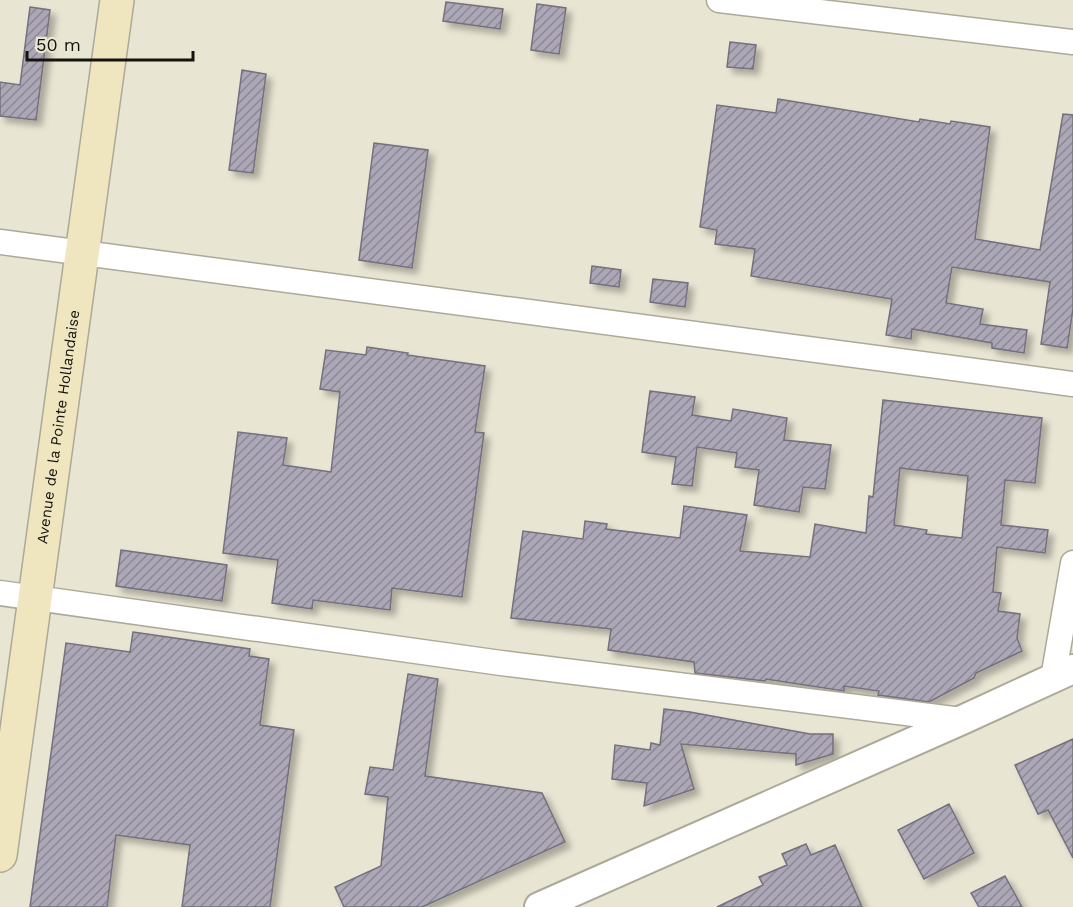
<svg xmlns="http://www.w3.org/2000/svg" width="1073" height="907" font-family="'Work Sans',sans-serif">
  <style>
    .building { fill: url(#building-hatch); stroke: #746f7e; stroke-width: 1.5; fill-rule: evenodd; filter: url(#shadow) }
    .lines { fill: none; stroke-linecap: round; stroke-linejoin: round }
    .minor-casing { stroke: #ada998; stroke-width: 27 }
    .tertiary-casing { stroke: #ada998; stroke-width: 32 }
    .secondary-casing { stroke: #ada998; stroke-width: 36 }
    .minor { stroke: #fff; stroke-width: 24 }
    .tertiary { stroke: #fff; stroke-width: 28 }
    .secondary { stroke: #efe6c0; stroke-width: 33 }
    .labels { text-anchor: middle; stroke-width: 6; stroke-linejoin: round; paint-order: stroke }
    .street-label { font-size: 15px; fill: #14130d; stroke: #e9e5d3 }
  </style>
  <defs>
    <pattern id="building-hatch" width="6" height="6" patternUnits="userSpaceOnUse" patternTransform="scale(1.5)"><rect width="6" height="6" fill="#aca7b7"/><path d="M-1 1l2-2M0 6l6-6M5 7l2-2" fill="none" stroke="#8b8793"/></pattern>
    <filter id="shadow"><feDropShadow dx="5.5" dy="5.5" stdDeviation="3" flood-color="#0004"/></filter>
  </defs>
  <rect width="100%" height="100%" fill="#e9e5d3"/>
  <path class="building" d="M446 2 503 9 500 29 443 21Z
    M537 4 566 8 559 54 531 50Z
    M30 7 50 10 36 120 0 116V82L20 85Z
    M730 42 756 45 753 69 727 67Z
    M242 70 266 74 253 173 229 170Z
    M778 99 919 122 920 119 950 124 951 121 990 127 975 239 1040 250 1063 114 1073 115V309L1067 348 1041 344 1050 282 952 267 946 303 983 309 980 324 1027 330 1024 353 992 348V343L912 329 911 339 886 335 892 299 751 276 755 249 715 244 717 230 700 227 717 105 776 113Z
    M374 143 428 150 412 268 359 260Z
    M592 266 621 270 619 287 590 283Z
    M653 279 688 283 685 307 650 302Z
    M367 347 408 353 407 355 485 366 475 432 484 433 462 597 392 588 390 610 313 600 312 609 272 603 278 560 223 553 238 432 287 438 283 465 331 472 340 392 320 389 326 350 366 355Z
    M650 391 695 397 692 415 731 421 733 409 787 418 784 440 831 445 825 489 803 487 799 512 754 505 759 470 735 467 737 453 697 447 692 486 672 484 676 457 642 452Z
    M883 400 1042 418 1035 483 1005 480 1001 525 1048 530 1045 553 997 547 993 592 1001 593 998 611 1020 614 1017 638 1022 651 976 673 974 678 929 702 878 695 879 691 844 686V691L766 679 765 681 695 673 694 662 608 650 611 629 511 618 523 531 583 539 585 521 607 524 606 529 680 538 684 506 747 515 740 551 810 557 815 524 866 533 869 496 873 497ZM900 468 968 476 962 538 926 534 927 530 894 525Z
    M121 550 227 565 222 601 116 586Z
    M133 632 250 649 249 656 269 659 260 725 294 730 270 907H182L190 845 116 835 107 907H30L66 643 130 652Z
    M408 674 438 679 425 776 542 793 565 842 422 907H344L335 887 381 866 388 797 365 794 370 767 393 770Z
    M664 709 690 712 810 734H833V754L796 765V754L681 744 694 789 644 806 647 783 612 779 615 745 650 750 651 743 660 745Z
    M1073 739V858L1048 810 1038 814 1015 765Z
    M949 804 974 853 924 879 898 830Z
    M806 844 811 855 835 845 862 907H717L763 885 759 877 787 865 782 854Z
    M1005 876 1022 907H979L971 893Z"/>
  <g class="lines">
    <defs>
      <path id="minor" d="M719 0 1073 42
        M0 242 1073 384
        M0 593 501 663 962 720
        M1053 678 1073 563"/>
      <path id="tertiary" d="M539 907 962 720 1073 669"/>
      <g id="secondary">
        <path id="s1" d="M0 855C37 570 79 285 117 0"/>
      </g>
    </defs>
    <use href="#minor" class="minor-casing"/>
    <use href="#tertiary" class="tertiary-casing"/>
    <use href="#secondary" class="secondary-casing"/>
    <use href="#minor" class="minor"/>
    <use href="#tertiary" class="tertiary"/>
    <use href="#secondary" class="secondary"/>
  </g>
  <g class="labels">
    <g class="street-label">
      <text dy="5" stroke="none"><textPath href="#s1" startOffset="432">Avenue de la Pointe Hollandaise</textPath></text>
    </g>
  </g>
  <path d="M27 51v9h166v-9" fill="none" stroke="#14130d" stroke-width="3"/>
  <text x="36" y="51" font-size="18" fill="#14130d" stroke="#e9e5d3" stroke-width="4.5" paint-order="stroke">50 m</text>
</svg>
